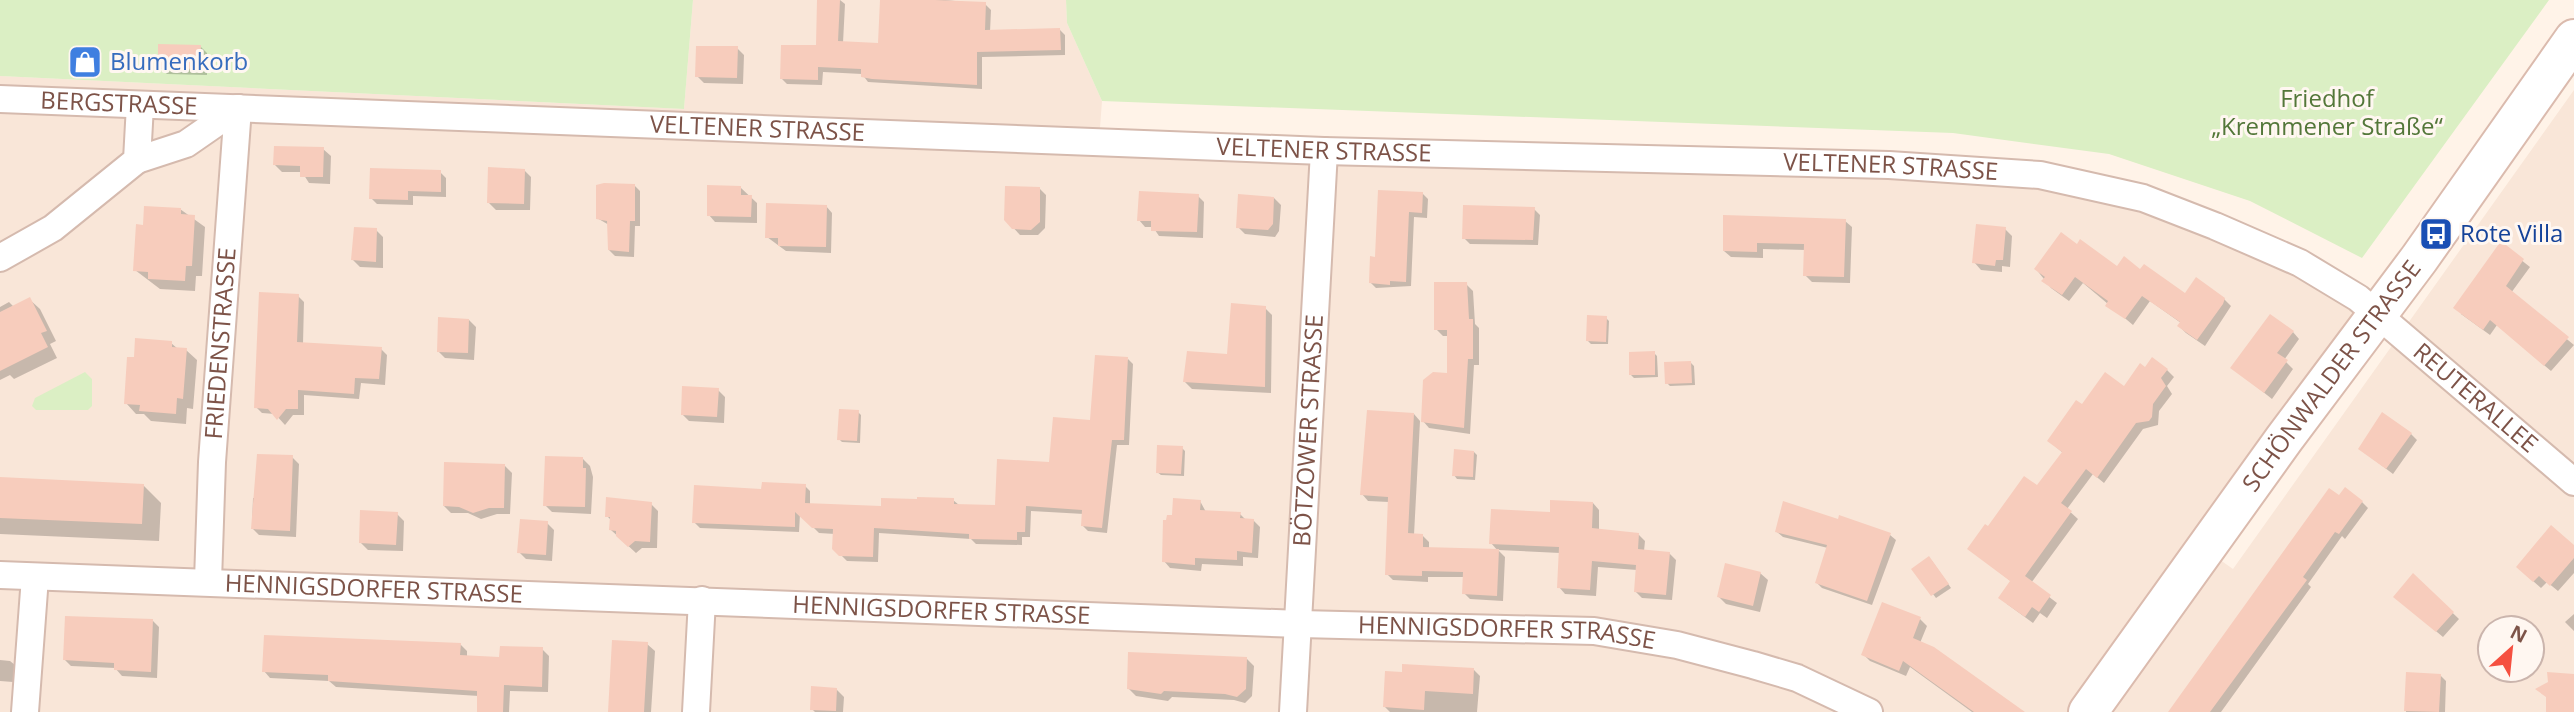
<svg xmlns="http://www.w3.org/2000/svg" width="2574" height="712" font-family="'Open Sans',sans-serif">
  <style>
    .residential { fill: #f9e6d8; fill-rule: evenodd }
    .green { fill: #dbefc4 }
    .shadow { fill: #0003 }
    .building { fill: #f7ccbc }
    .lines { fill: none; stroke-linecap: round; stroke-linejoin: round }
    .minor-casing { stroke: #d5baae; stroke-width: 30 }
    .secondary-casing { stroke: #dbbbae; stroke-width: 42 }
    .minor { stroke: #fff; stroke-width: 26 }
    .secondary { stroke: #fff; stroke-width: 38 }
    .labels { text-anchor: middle; stroke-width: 6; stroke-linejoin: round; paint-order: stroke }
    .shop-label { font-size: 24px; fill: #366cbe; stroke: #fff7f1; text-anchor: start }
    .park-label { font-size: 24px; fill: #537739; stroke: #fff7f1 }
    .street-label { font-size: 24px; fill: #7d5348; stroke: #fff7f1 }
    .transit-label { font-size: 24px; fill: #164399; stroke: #fff7f1; text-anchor: start }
  </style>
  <rect width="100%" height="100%" fill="#fff3e8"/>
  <path class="residential" d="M693 0H1066L1067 23 1102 101 1099 141 1889 165 2143 198 2378 314 2206 550 2233 569 2574 90V712H0V76L684 109ZM2490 628H2532V670H2490Z"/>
  <path class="green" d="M0 0H693L684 109 0 76Z
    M1066 0H2549L2362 258 2250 201 2109 154 1953 133 1102 101 1067 23Z
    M85 372 92 379V406L88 410H36L32 406 35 398Z"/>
  <path class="shadow" d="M819 0H840L845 4 843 43 880 44 881 0H945L985 4 991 10 990 32 1060 30 1065 35V55L982 57V89L868 82 862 74 823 72 822 85 787 84 782 79 818 47Z
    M200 46 207 53V75L167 74 160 67Z
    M737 48 744 55 743 84 704 83 697 76Z
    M323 149 331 156 330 184 309 183 302 172H282L275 165Z
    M524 170 531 177 530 210H496L489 203Z
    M440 172 446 178V197L413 196V205L377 204 371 198Z
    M634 185 640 191V226H635L634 257 615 256 609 250V225L597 218Z
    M741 188 757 203V223L715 222 709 215Z
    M1040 189 1046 195 1045 228 1038 235H1020L1006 220Z
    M1380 191 1422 193 1428 199 1427 218 1414 217 1411 286 1376 288 1370 282 1376 258Z
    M1198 196 1204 202 1203 238 1159 236 1153 227H1145L1139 220Z
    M1274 198 1281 205 1279 231 1275 237 1245 234 1238 227Z
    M826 206 832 213 831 253 786 251 767 237Z
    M180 209 205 227 202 276H196L195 291 160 289 135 270 144 226Z
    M1534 209 1540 215 1538 245 1470 244 1464 238Z
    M1845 221 1852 227 1850 283 1812 282 1805 275 1806 250 1763 249V258L1731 257 1724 251Z
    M2005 229 2012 236 2010 267 2002 266V272L1981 270 1974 262Z
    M376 230 383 237V268L360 267 353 260Z
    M2501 244 2530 267 2511 293 2574 345 2551 371 2497 325 2490 335 2461 314Z
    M2036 269 2141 271 2185 295 2224 299 2231 306 2205 346 2186 333 2179 326 2181 323 2150 301 2133 325 2083 283 2069 301 2051 288Z
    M1466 284 1473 291 1475 324 1479 328V365H1474L1470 434 1429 428 1423 421 1449 375V336H1443L1436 329Z
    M298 296 304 302 303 344 381 349 387 355 385 385 361 383 359 399 304 395V415H293L285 425 275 414 262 413 256 407Z
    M29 299 40 309 56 341 50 344 57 358 14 379 10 375 0 380V307L9 302 14 307Z
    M1265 308 1272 315 1271 393 1192 389 1185 382 1229 356Z
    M1606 318 1609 321 1608 344H1591L1588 341Z
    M469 320 476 327 474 360 445 358 438 351Z
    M2293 332 2299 339 2284 360 2293 369 2272 399 2233 368Z
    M171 343 178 349 186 350 197 360 193 409 187 408 186 424 151 421 144 414H136L126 403 135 359Z
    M1654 353 1657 356 1658 377 1634 378 1631 375Z
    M1128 359 1133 364 1129 445H1117L1107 533 1088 531 1083 526 1084 514 1031 511 1030 537H1022V545L976 544 971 539 879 533 878 562 847 561 834 548 835 534 819 533 800 514 799 532 700 528 694 522 763 491 805 486 810 491V504L882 508 953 500 959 505 997 507 1051 464 1092 422Z
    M1691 363 1694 366 1695 385 1670 386 1667 383Z
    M2146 369 2167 370 2174 377 2167 386 2172 394 2159 411 2158 425 2143 429 2104 483 2093 474 2067 509 2078 519 2031 583 2057 603 2047 618 2040 613 2033 623 2007 604 2012 582 1969 549 1988 528 2038 488 2063 453 2049 441 2082 407 2125 388Z
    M718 390 725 397 724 423 689 421 682 414Z
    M858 412 861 415 860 443 842 442 839 439Z
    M1414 414 1420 421 1414 535H1422L1429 542V549L1498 551 1491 543 1551 514 1593 503 1599 510V530L1639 535 1645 541 1644 551 1669 553 1676 560 1672 600 1642 598 1635 591 1637 570 1598 567 1596 596 1565 594 1559 587 1560 553 1498 550 1505 557 1503 601 1470 599 1464 593 1465 577H1428V582L1393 580 1387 574 1389 502 1368 501 1362 494Z
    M2411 434 2417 440 2393 474 2360 449Z
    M1182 448 1185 451 1184 476 1161 475 1157 472Z
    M1474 452 1477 455 1475 480 1457 479 1454 475Z
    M292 457 299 464 296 537 259 535 252 528 253 498H257Z
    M583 459 590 466 593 477 591 514 552 512 545 505Z
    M505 466 512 473 510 514H497L481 519 468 513H451L444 506Z
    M0 479 143 485 161 503 159 541 0 534Z
    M2340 498 2362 502 2368 508 2345 539 2342 536 2308 584 2311 587 2221 712H2170Z
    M1200 501 1206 512 1240 514 1246 520H1253L1260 527 1258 558 1243 557V566L1202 564 1201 571 1170 568 1164 561 1174 517Z
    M651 504 658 511 657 548H642L636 553 611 530 612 521 607 516Z
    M397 514 404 521 403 551 368 550 361 543Z
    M1839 521 1890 535 1896 540 1872 605 1822 588 1817 583 1828 548 1783 537 1777 532Z
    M547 523 554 530 552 561 526 559 519 552Z
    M2574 547V573L2558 591 2547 582 2541 588 2525 574Z
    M1932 561 1951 588 1936 598 1914 569Z
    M1760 573 1768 580 1760 612 1726 604 1719 597Z
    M2413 575 2459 619 2443 637 2401 602Z
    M2574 614V631L2565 622Z
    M1920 619 1927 626 1920 643 2022 712H1972L1910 667 1906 676 1870 661 1863 654Z
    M153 621 159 627 157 678 122 676 115 668 71 666 65 660Z
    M460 644 467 651V657L501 659 542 649 549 656 548 692 510 691 509 712H479V696L336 687 329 681 270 678 264 671Z
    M647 644 655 651 651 712H610Z
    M1247 659 1254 666 1252 696 1245 703 1234 700 1172 697 1168 701 1136 696 1129 689Z
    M0 660 10 661 15 665 13 682 0 681Z
    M1474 670 1480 676 1477 712H1390L1385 707Z
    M2408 674 2440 675 2446 681 2445 712H2406Z
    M836 689 844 697 843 712H815L812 709Z"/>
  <path class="building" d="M817 0H840L838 41 878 43 880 0H935L986 2 985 30 1060 28 1061 50 977 52V85L872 79 861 77V69L818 67V80L780 79 781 45H816Z
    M158 44 201 45 200 69 158 68Z
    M696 46H738L737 78 695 77Z
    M274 146 324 147 323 177H300V166L273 165Z
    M488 167 525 169 524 204 487 203Z
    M370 168 441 170V192L408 191V200L369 199Z
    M604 183 635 184V221H630L629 252 608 250 607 221 596 219V185Z
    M707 185 741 186V195H752L751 217 707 216Z
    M1005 186 1040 187V222L1031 230 1012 229 1004 220Z
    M1378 190 1423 192 1422 213 1409 212 1406 282 1390 281V285L1369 283 1370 256 1375 257Z
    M1139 191 1199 194 1197 232 1151 231V221H1137Z
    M1238 194 1274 197 1273 224 1268 230 1236 228Z
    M766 203 827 205 826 247 778 246V238H765Z
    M1463 205 1535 207 1533 240 1462 239Z
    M144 206 181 208V214L195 215 192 266H186L185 281 148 279V272L133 271 136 224 143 225Z
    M1723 215 1846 219 1844 277 1803 276 1804 244 1757 243V252L1723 251Z
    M1976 224 2006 227 2003 260H1996L1995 266 1972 263Z
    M354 227 377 228 376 262 351 260Z
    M2061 232 2077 244 2080 239 2117 266 2124 256 2140 269 2144 264 2185 293 2196 277 2225 298 2223 304 2197 340 2177 326 2180 322 2142 296 2125 319 2105 306 2108 301 2075 277 2062 295 2041 281 2045 277 2034 269Z
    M2501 241 2524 259 2506 286 2569 337 2544 366 2490 320 2483 330 2453 308Z
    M1434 282H1467L1469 319H1473V359H1468L1464 428 1421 422 1423 380 1433 372 1447 373V330H1434Z
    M259 292 299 294 297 342 382 347 379 379 355 378 354 394 298 390V409H286L277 420 268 409 254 408Z
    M30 297 47 331 41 333 48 347 0 371V312Z
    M1231 303 1266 306 1265 387 1183 382 1187 351 1227 354Z
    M2270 314 2294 331 2277 353 2288 360 2264 393 2230 368Z
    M1587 315 1607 316 1606 342 1586 341Z
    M438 317 469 319 468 353 437 352Z
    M135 338 172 341V347L187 348 183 399 177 398 176 414 139 411 140 405 124 404 127 357H134Z
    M1655 351V375H1629V352Z
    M1095 355 1128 357 1124 440H1112L1102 528 1081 526 1082 510 1026 506 1025 532H1017V540L969 539V534L874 528 873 557 839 556 832 549 833 529 812 528 795 512V527L692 523 694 485 761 489 762 482 806 484 805 503 881 506V498L917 499V497L954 498V504L995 505 997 459 1049 462 1053 417 1090 420Z
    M2152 357 2168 369 2161 378 2166 386 2153 404 2152 417 2149 421 2136 423 2097 478 2086 469 2061 503 2072 511 2025 576 2051 595 2039 612 2032 607 2025 617 1998 598 2010 581 1967 549 1985 524 1988 526 2024 476 2037 485 2062 452 2047 441 2076 400 2082 404 2105 372 2124 386 2140 363 2145 367Z
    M1691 361 1692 383 1665 384 1664 362Z
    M682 386 719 388 717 417 681 415Z
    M839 409 859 410 857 441 837 440Z
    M1367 410 1414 413 1408 533 1423 534V547L1499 549 1497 596 1462 594 1463 572 1422 571V576L1385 575 1388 497 1360 495Z
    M2382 412 2412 433 2386 469 2358 449Z
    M1157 445 1183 446 1181 474 1156 473Z
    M1454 449 1474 451 1473 477 1452 476Z
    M257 454 293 455 290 531 251 529Z
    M545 456 583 457V468H586L585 507 543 506Z
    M444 462 505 464 504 508H489L473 513 459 507 443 506Z
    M0 477 144 484 142 524 0 518Z
    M2345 487 2363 501 2339 534 2335 532 2303 577 2307 580 2210 712H2168L2329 488 2339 495Z
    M606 497 652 502 650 542 635 541 628 547 616 536V531L609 530 610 517H605Z
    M1173 498 1201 500 1200 510 1241 512 1240 518 1254 519 1252 553 1237 551V560L1195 558V565L1162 562 1163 520H1166L1167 515H1172Z
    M1550 500 1593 502 1592 528 1639 533 1638 549 1670 552 1666 595 1634 592 1636 565 1592 561 1590 590 1557 588 1559 547 1489 544 1491 509 1550 512Z
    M1783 501 1838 519 1839 515 1891 533 1867 601 1815 583 1827 545 1775 532Z
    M360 510 398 512 396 545 359 543Z
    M520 519 548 521 546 555 517 553Z
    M2551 525 2574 545V558L2550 586 2539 576 2533 582 2516 567Z
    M1929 556 1949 584 1931 596 1911 569Z
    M1725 563 1761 572 1753 606 1717 597Z
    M2413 573 2454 612 2436 632 2393 597Z
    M1882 602 1921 617 1913 638 1934 647 2025 712H1974L1903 661 1899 671 1861 655Z
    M65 616 153 619 151 672 114 670V663L63 660Z
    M264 635 461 643 460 655 499 657 500 646 543 647 542 687 504 685 503 712H477V691L328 681V675L262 672Z
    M612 640 648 642 644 712H608Z
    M1128 652 1247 657 1246 689 1237 697 1225 694 1164 691 1161 694 1127 689Z
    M1402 664 1474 668 1473 694 1425 691 1424 710 1383 707 1385 671 1402 672Z
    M2406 672 2441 674 2439 712 2404 711Z
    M2547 672 2574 674V712H2546V697L2535 689 2548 682Z
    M811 686 837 688 836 711 810 710Z"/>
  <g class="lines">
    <defs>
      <g id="minor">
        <path id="s1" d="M0 99 1324 151 1889 165 2040 175 2143 198 2215 226 2300 263 2358 298 2574 482"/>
        <path d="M137 160 186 144 238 108"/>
        <path d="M0 258 53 228 137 160 140 105"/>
        <path id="s2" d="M0 575 1300 624 1594 631 1677 645 1753 665 1797 678 1869 712"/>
        <path id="s3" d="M208 581 212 462 238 108"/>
        <path d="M25 712 35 577"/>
        <path d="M696 712 702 600"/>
        <path id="s4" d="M1293 712 1324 151"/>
      </g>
      <g id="secondary">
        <path id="s5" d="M2088 712 2284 439 2419 259 2574 39"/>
      </g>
    </defs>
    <use href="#minor" class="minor-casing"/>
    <use href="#secondary" class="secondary-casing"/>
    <use href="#minor" class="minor"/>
    <use href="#secondary" class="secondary"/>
  </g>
  <defs>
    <symbol id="shop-square" viewBox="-11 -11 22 22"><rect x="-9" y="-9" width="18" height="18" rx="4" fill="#3f7fe0" stroke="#fff7f1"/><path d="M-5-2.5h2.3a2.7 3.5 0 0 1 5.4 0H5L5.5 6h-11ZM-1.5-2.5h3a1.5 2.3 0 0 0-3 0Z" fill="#fff"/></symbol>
    <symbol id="bus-square" viewBox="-11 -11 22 22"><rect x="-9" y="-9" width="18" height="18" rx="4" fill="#1a4fb4" stroke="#fff7f1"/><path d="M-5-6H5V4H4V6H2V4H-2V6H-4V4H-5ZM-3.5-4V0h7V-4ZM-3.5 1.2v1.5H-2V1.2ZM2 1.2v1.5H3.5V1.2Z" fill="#fff"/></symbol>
  </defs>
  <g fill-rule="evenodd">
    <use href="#shop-square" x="66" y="43" width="38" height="38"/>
    <use href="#bus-square" x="2417" y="215" width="38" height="38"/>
  </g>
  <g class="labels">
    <g class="shop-label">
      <text x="110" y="70">Blumenkorb</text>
    </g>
    <g class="park-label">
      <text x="2327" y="107">Friedhof<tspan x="2327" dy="28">„Kremmener Straße“</tspan></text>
    </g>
    <g class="street-label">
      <text dy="8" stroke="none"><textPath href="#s1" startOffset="119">BERGSTRASSE</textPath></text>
      <text dy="8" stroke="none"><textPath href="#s1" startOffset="758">VELTENER STRASSE</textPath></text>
      <text dy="8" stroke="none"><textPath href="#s1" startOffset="1325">VELTENER STRASSE</textPath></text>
      <text dy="8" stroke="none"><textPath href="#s1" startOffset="1892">VELTENER STRASSE</textPath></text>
      <text dy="8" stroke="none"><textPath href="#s3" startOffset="238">FRIEDENSTRASSE</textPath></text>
      <text dy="8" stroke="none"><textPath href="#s5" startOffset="415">SCHÖNWALDER STRASSE</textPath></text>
      <text dy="8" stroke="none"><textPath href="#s1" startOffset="2539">REUTERALLEE</textPath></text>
      <text dy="8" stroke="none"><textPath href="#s4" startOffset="282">BÖTZOWER STRASSE</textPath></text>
      <text dy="8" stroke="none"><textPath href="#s2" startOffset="374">HENNIGSDORFER STRASSE</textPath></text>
      <text dy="8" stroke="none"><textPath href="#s2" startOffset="942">HENNIGSDORFER STRASSE</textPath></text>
      <text dy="8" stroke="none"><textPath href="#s2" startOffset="1508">HENNIGSDORFER STRASSE</textPath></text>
    </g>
    <g class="transit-label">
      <text x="2460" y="242">Rote Villa</text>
    </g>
  </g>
  <g transform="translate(2511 649) rotate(27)"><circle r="33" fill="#fff7f1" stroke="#cbb5ad" stroke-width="2"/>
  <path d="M0-5L12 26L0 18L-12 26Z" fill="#f55040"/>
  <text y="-10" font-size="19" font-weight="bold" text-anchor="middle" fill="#7d5348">N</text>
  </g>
</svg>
